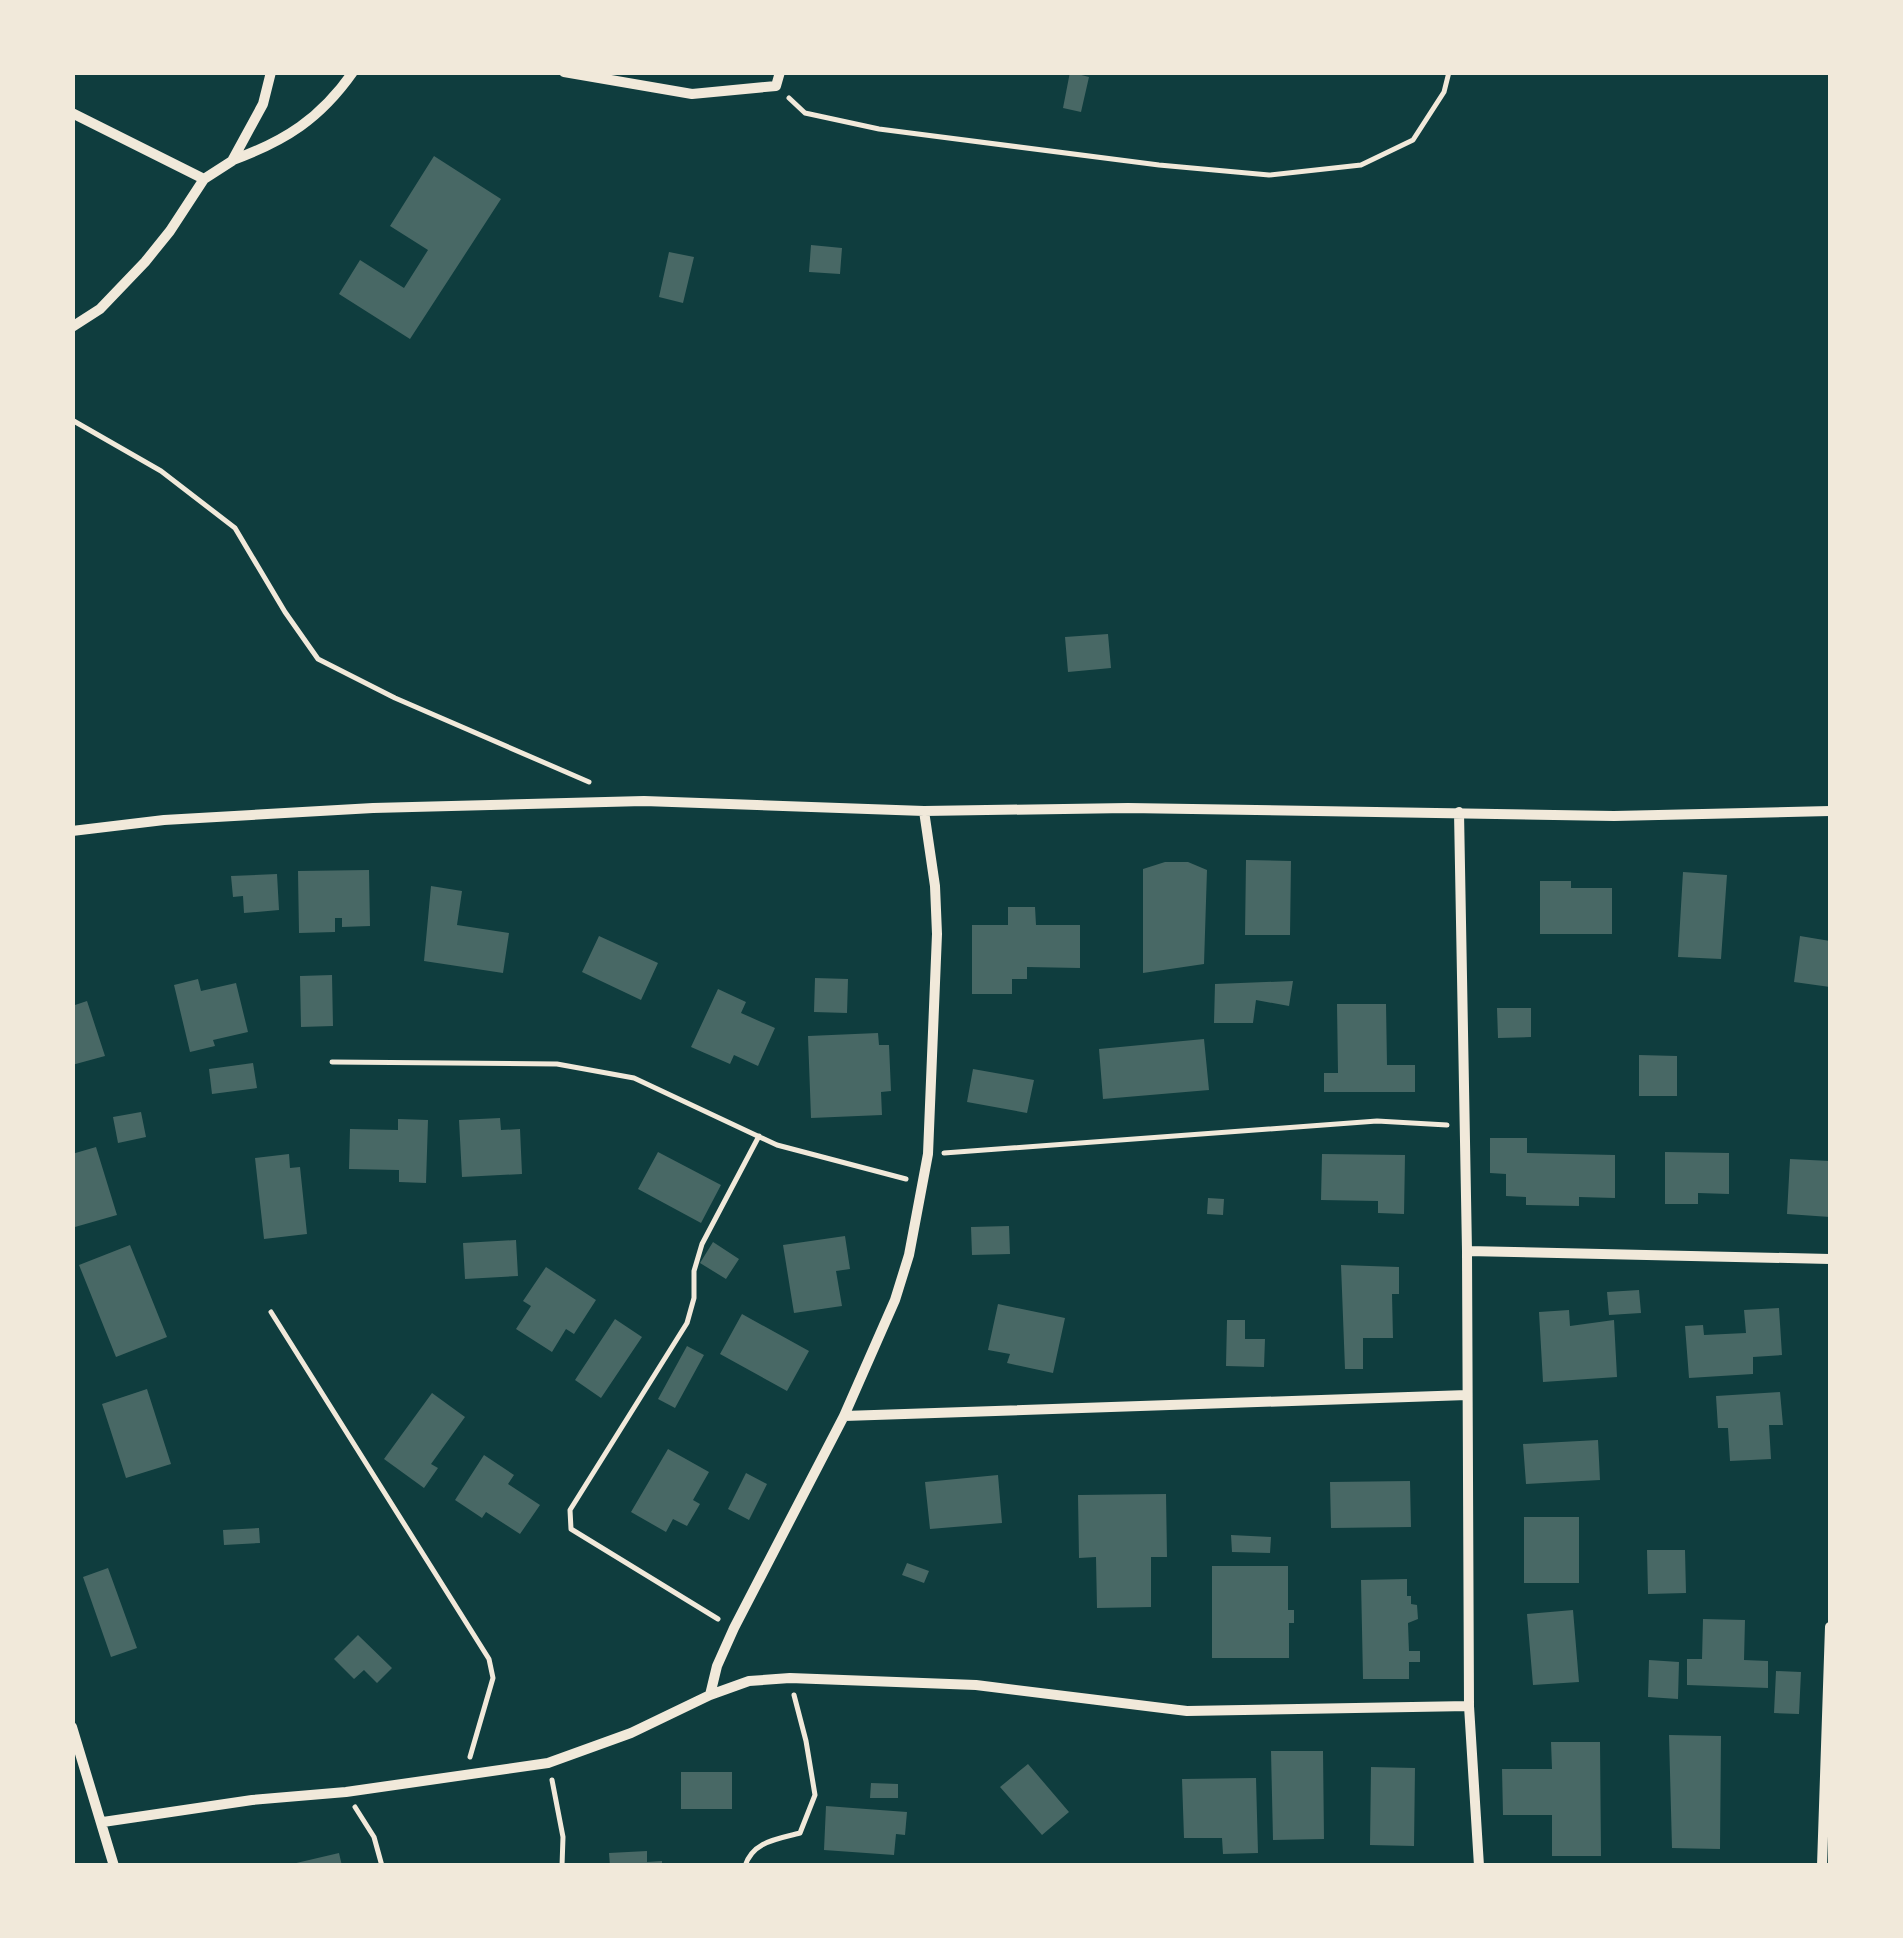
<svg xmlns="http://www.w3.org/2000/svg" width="1903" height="1938" font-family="Figtree,sans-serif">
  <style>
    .building { fill: #486865 }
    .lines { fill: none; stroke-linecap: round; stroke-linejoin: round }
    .path { stroke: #f1e9da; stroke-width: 5 }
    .minor { stroke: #f1e9da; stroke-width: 10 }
  </style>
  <rect width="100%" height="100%" fill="#0f3d3e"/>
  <path class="building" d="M1070 72 1089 77 1081 112 1063 108Z
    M434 156 501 199 410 339 339 294 360 260 404 288 428 250 390 226Z
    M811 245 842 248 840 274 809 272Z
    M669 252 694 257 683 303 659 297Z
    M1108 634 1111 668 1068 672 1065 637Z
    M1246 860 1291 861 1290 935H1245Z
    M1165 862H1188L1207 870 1204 964 1143 973V869Z
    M369 870 370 926 342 927V918H335V932L299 933 298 871Z
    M1683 872 1727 875 1721 959 1678 957Z
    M277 874 279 910 244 913 243 896 233 897 231 876Z
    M1540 881H1571V888H1612V934H1540Z
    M431 886 462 891 457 925 509 933 503 973 424 961Z
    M1008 907H1035L1036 925H1080V968L1027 967V979H1012V994H972V925H1008Z
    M599 936 658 963 641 1000 582 972Z
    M1800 936 1830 941V987L1794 982Z
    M332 975 333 1026 301 1027 300 976Z
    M815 978 848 979 847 1013 814 1012Z
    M198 979 201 991 236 983 248 1032 213 1040 215 1046 190 1052 174 985Z
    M1293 981 1289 1006 1256 1000 1253 1023H1214L1215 984Z
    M718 989 746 1002 741 1013 775 1028 758 1066 734 1055 730 1064 691 1047Z
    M87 1001 105 1056 72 1065V1006Z
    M1337 1004H1386L1387 1065H1415V1092H1324V1073H1338Z
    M1497 1008H1531V1037L1498 1038Z
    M878 1033 879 1045H889L891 1091 881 1092 882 1115 811 1118 808 1036Z
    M1204 1039 1209 1090 1103 1099 1099 1049Z
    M1639 1055 1677 1056V1096H1639Z
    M253 1063 257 1088 212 1094 209 1069Z
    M973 1069 1034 1080 1027 1113 967 1102Z
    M141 1112 146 1137 118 1143 113 1117Z
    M500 1118 501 1130 520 1129 522 1174 462 1177 459 1120Z
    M398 1119 428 1120 426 1183 399 1182V1170L349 1169 350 1129 398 1130Z
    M1490 1138H1527V1153L1615 1155V1198L1579 1197V1206L1526 1205V1197L1506 1196V1174L1490 1173Z
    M96 1147 117 1215 75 1227 72 1154Z
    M658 1152 721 1185 701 1223 638 1189Z
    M1665 1152 1729 1153V1194L1698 1193V1204H1665Z
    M289 1154 290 1168 300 1167 307 1234 264 1239 255 1158Z
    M1322 1154 1405 1155 1404 1214 1378 1213V1201L1321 1200Z
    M1790 1159 1830 1161V1217L1787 1214Z
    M1208 1198 1224 1199 1223 1215 1207 1214Z
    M1009 1226 1010 1254 972 1255 971 1227Z
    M845 1236 850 1269 836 1271 842 1306 794 1313 783 1245Z
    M516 1240 518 1276 465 1279 463 1243Z
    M713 1242 739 1259 726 1279 700 1263Z
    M130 1245 167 1337 116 1357 79 1265Z
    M1341 1265 1399 1267V1294H1392L1393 1338H1363V1369H1345Z
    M546 1267 596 1300 574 1334 566 1329 552 1352 516 1329 531 1306 523 1301Z
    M1639 1290 1641 1313 1609 1315 1607 1292Z
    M998 1304 1065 1318 1053 1373 1007 1363 1010 1354 988 1350Z
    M1779 1308 1782 1355 1753 1357V1374L1689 1378 1685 1326 1703 1325 1704 1335 1746 1333 1744 1310Z
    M1569 1310 1570 1326 1614 1320 1617 1377 1543 1382 1539 1312Z
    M742 1314 809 1351 787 1391 720 1354Z
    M615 1319 642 1337 601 1398 575 1380Z
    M1227 1320H1245V1339H1265L1264 1367 1226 1366Z
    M687 1346 704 1355 675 1408 658 1399Z
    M147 1389 171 1464 126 1478 102 1404Z
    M1780 1392 1783 1425H1769L1771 1459 1730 1461 1728 1428H1718L1716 1396Z
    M432 1393 465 1417 431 1464 438 1468 424 1488 384 1459Z
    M1598 1440 1600 1480 1526 1484 1523 1444Z
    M668 1449 709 1472 693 1500 700 1504 687 1526 673 1519 666 1532 631 1512Z
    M484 1455 514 1475 508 1484 540 1505 520 1534 486 1512 482 1518 455 1500Z
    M746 1473 767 1484 749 1520 728 1509Z
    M998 1475 1002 1523 930 1529 925 1482Z
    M1410 1481 1411 1527 1331 1528 1330 1482Z
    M1166 1494 1167 1557H1151V1607L1097 1608 1096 1557 1079 1558 1078 1495Z
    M1524 1517H1579V1583H1524Z
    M259 1528 260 1543 224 1545 223 1530Z
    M1231 1535 1271 1537 1270 1553 1232 1552Z
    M1647 1550H1685L1686 1593 1648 1594Z
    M907 1563 929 1571 924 1583 902 1575Z
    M1212 1566H1288V1610H1294V1623H1289V1658H1212Z
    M108 1568 137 1648 111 1657 83 1577Z
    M1407 1579V1596H1411V1604L1417 1605 1418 1619 1408 1623 1409 1651H1420V1662H1409V1679H1363L1361 1580Z
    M1573 1610 1579 1682 1533 1685 1527 1614Z
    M1703 1619 1745 1620 1744 1660 1768 1661V1688L1687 1685V1659H1702Z
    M358 1635 392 1668 377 1683 364 1670 354 1679 334 1659Z
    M1649 1660 1679 1662 1678 1699 1648 1697Z
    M1776 1671 1801 1672 1799 1714 1774 1713Z
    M1669 1735 1721 1736 1720 1849 1672 1848Z
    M1551 1742H1600L1601 1856H1552V1815H1503L1502 1769H1552Z
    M1271 1751H1323L1324 1839 1273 1840Z
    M1028 1764 1069 1812 1042 1835 1000 1787Z
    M1371 1767 1415 1768 1414 1846 1370 1845Z
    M681 1772H732V1809H681Z
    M1256 1778 1258 1853 1223 1854 1222 1838H1184L1182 1779Z
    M871 1783 898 1784V1798H870Z
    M826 1806 907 1812 905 1835 896 1834 894 1855 824 1850Z
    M647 1851V1862L662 1861V1866H610L609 1853Z
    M339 1853 342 1866H292V1864Z"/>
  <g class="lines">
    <path class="path" d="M789 98 805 113 879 129 1159 165 1269 175 1361 165 1413 140 1444 92 1449 72
      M72 420 161 471 235 528 285 612 318 659 395 698 589 782
      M332 1062 557 1064 634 1078 777 1145 906 1179
      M944 1153 1377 1121 1447 1125
      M271 1312 489 1659 493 1678 470 1757
      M718 1619 571 1529 570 1510 687 1323 694 1298V1271L702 1244 759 1136
      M552 1780 563 1837 562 1866
      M355 1807 374 1837 382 1866
      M745 1866C753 1841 778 1839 800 1833L815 1795 806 1741 794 1695"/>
    <path class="minor" d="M564 72 692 94 776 86 780 72
      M72 113 204 179
      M233 160C285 141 320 119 353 72
      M72 327 100 309 145 262 170 231 204 179 232 161 263 104 271 72
      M1459 812 1467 1251 1469 1706 1479 1866
      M72 831 164 820 373 808 644 801 924 811 1128 808 1614 816 1830 811
      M1467 1251 1830 1259
      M844 1416 1467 1395
      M710 1695 717 1666 734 1628 844 1416 895 1300 909 1255 928 1154 937 934 935 886 924 811
      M72 1727 114 1866
      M103 1822 252 1800 346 1792 548 1763 631 1733 710 1695 749 1681 790 1678 976 1685 1187 1711 1469 1706
      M1822 1866 1830 1627"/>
  </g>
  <rect width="1903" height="1938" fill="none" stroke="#f1e9da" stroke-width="150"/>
</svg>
